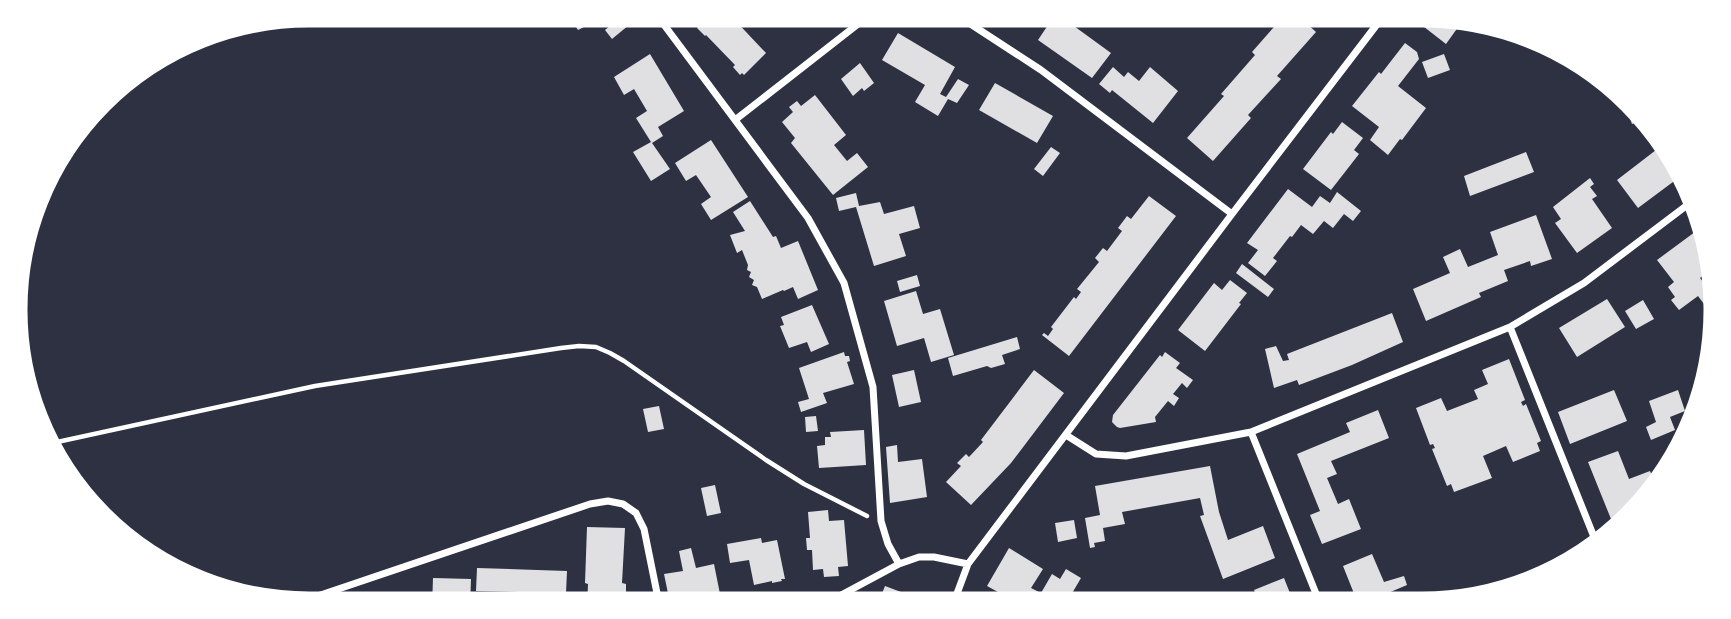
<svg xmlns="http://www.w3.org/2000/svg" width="1731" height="619" font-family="Bitter,serif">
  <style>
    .building { fill: #e0e0e3 }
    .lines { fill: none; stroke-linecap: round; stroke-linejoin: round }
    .path { stroke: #fff; stroke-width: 4.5 }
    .minor { stroke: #fff; stroke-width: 7 }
    .rim { fill: none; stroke: #fff; stroke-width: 9 }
  </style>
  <rect width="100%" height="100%" fill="#2d3142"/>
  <path class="building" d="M565 10H601L581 23 584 27 578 30Z
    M695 10H737L731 16 766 53 744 75 742 73 740 75 733 67 735 65 706 35 705 36 697 28 698 27 689 17Z
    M1006 10H1031L1024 22Z
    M1289 10H1292L1316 32 1277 76 1281 79 1248 115 1251 118 1213 161 1187 138 1224 96 1221 94 1255 55 1252 52Z
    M1428 11 1466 16 1446 44 1419 23Z
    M1056 13 1111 53 1092 78 1038 40Z
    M622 16 629 25 612 39 605 30Z
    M898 33 955 67 940 94 946 97 958 79 969 85 957 103 948 99 938 116 915 102 925 85 882 60Z
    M1405 43 1417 52 1419 59 1398 86 1426 108 1402 140 1400 139 1388 155 1370 140 1379 127 1352 106 1379 72 1381 74Z
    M650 54 684 111 658 127 663 136 652 143 670 169 651 181 633 152 651 142 636 118 647 111 634 89 624 95 614 77Z
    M1444 54 1450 70 1428 78 1422 62Z
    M860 63 874 83 864 91 862 88 853 96 841 79Z
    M1113 67 1124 77 1128 72 1139 81 1150 67 1178 91 1153 123 1112 90 1110 93 1099 84Z
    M995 83 1053 116 1037 143 979 110Z
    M1620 91 1681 160 1685 173 1638 208 1617 180 1656 150 1647 138 1641 121 1632 124Z
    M815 95 846 135 834 145 847 161 857 153 868 167 833 195 791 143 795 138 782 122 793 112 789 107 797 101 801 106Z
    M1342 122 1363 138 1354 150 1359 154 1331 190 1303 169 1331 132 1333 134Z
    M711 140 748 197 711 220 701 204 711 197 696 175 686 181 675 163Z
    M1051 147 1060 153 1043 176 1034 169Z
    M1526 152 1534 172 1470 196 1464 176Z
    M1590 178 1594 184 1590 187 1597 196 1592 199 1612 228 1577 253 1555 223 1561 219 1553 207Z
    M1288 189 1312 207 1320 196 1330 203 1337 192 1361 211 1353 221 1344 214 1333 228 1324 221 1313 234 1301 225 1292 237 1290 236 1273 258 1277 261 1265 276 1248 263 1258 250 1247 243Z
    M856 193 859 206 880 202 884 214 914 206 920 228 899 234 906 256 874 266 856 207 839 211 836 198Z
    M1149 196 1176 216 1069 356 1042 335 1044 333 1048 336 1053 329 1051 327 1074 297 1076 299 1081 292 1077 289 1099 262 1095 258 1103 248 1107 251 1122 231 1118 228 1127 216 1131 219Z
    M750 201 773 237 776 236 781 248 798 241 818 290 798 299 793 287 784 291 783 290 762 299 757 287 752 285 754 280 749 277 751 272 747 270 748 265 742 250 737 253 730 235 745 231 733 212Z
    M1536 215 1552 259 1531 266 1530 261 1504 270 1508 281 1479 293 1481 297 1426 321 1413 289 1450 273 1443 257 1460 249 1468 267 1498 255 1490 232Z
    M1703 226 1718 271 1716 294 1709 271 1700 278 1708 288 1704 291 1707 295 1708 302 1704 304 1698 296 1679 310 1671 300 1675 297 1668 287 1674 282 1657 260Z
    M1242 264 1274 289 1268 297 1236 273Z
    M917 275 920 286 900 292 897 281Z
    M1230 280 1247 293 1239 303 1241 304 1205 351 1178 330 1214 283 1222 290Z
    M916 291 923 314 940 309 954 355 931 362 924 338 897 346 884 301Z
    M1607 299 1625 327 1577 357 1559 328Z
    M1643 300 1654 319 1636 329 1625 311Z
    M812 305 829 344 811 352 807 342 789 348 780 326 784 325 781 317Z
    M1392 313 1403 342 1352 365 1299 385 1297 380 1274 388 1265 349 1276 346 1283 361 1289 360 1287 354Z
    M1017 337 1020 349 1002 355 1005 364 991 368 987 366 953 376 948 358Z
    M844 352 845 356H849L850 361 847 362 854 384 823 393 827 403 801 412 798 402 809 399 799 368Z
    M1165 352 1180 363 1176 368 1193 380 1187 388 1182 383 1173 394 1179 398 1174 406 1168 401 1155 417 1156 422 1120 428 1117 427 1112 422 1113 415 1160 355 1162 357Z
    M1509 359 1525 400 1521 402 1523 406 1526 404 1541 441 1537 443 1540 451 1513 462 1506 446 1483 456 1492 478 1454 492 1451 484 1447 486 1432 449 1435 448 1433 444 1430 445 1416 408 1441 398 1447 411 1478 399 1474 390 1488 384 1482 370Z
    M914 370 921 402 899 407 892 375Z
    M1034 370 1064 393 1011 463 971 505 946 482 961 466 957 463 966 454 969 457 983 442 981 440Z
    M1614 390 1627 421 1570 444 1558 412Z
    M1678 390 1685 411 1670 417 1675 430 1651 440 1646 427 1656 422 1649 401Z
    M659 406 664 429 648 432 643 409Z
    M1378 410 1389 438 1331 461 1337 474 1327 478 1338 504 1349 499 1361 529 1322 544 1310 515 1320 511 1297 454 1350 432 1346 423Z
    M816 416 818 431 806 432 805 417Z
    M864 430 866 465 819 468 817 446 825 445V437H831L830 432Z
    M897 445 898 462 922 459 927 497 890 503 886 447Z
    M1618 451 1629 479 1650 471 1658 489 1643 506 1611 519 1588 462Z
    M1210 466 1219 512 1228 540 1263 526 1275 558 1223 579 1200 516 1204 515 1200 498 1122 512 1125 524 1103 528 1105 541 1094 543 1095 547 1090 548 1085 518 1100 515 1095 486Z
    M715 485 721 513 707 516 701 488Z
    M828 510 829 521 844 520 848 566 838 567 839 576 824 577 823 569 813 570 812 550H807L806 538H810L808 512Z
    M1074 520 1077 538 1058 542 1055 523Z
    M587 527 625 528 622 583 626 584V608H587L588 584 585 583Z
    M761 538 762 543 777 540 785 579H781L782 581 772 583V581L754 585 749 560 730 563 727 544Z
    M691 548 696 568 714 564 722 604 704 608H690L688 599 670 603 664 574 683 571 679 551Z
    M1009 548 1043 569 1031 588 1041 593 1052 574 1060 579 1066 569 1081 578 1064 607H1037L1024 599 1020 607H989L998 592 987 586Z
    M1372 554 1384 582 1404 576 1407 585 1388 593 1393 606H1359L1343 566Z
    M477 568 567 571 566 593 476 591Z
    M433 578 471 579 470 608H432Z
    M1284 578 1295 606H1261L1254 590Z
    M885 586 901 592 896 607H873L876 600 879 601Z"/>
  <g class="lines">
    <path class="path" d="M48 444 315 386 561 348 579 346 596 347 610 353 624 361 766 460 804 484 867 516"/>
    <path class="minor" d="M653 10 808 218 844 283 873 387 881 521 888 544 899 564
      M949 10 1041 70 1232 214
      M735 120 876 10
      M1510 327 1598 547
      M1251 432 1321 606
      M1066 435 1096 454 1126 456 1251 432 1510 327 1584 283 1694 200
      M288 606 590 504 608 501 623 504 636 513 644 529 660 608
      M813 607 830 601 899 564 919 557H934L968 564
      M952 607 968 564 1232 214 1388 10"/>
  </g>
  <path d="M0 0H1731V619H0ZM309 23H1422A286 286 0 0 1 1708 309V310A286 286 0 0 1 1422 596H309A286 286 0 0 1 23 310V309A286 286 0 0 1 309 23Z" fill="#fff" fill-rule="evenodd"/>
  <path class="rim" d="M309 23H1422A286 286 0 0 1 1708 309V310A286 286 0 0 1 1422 596H309A286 286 0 0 1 23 310V309A286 286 0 0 1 309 23Z"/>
</svg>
